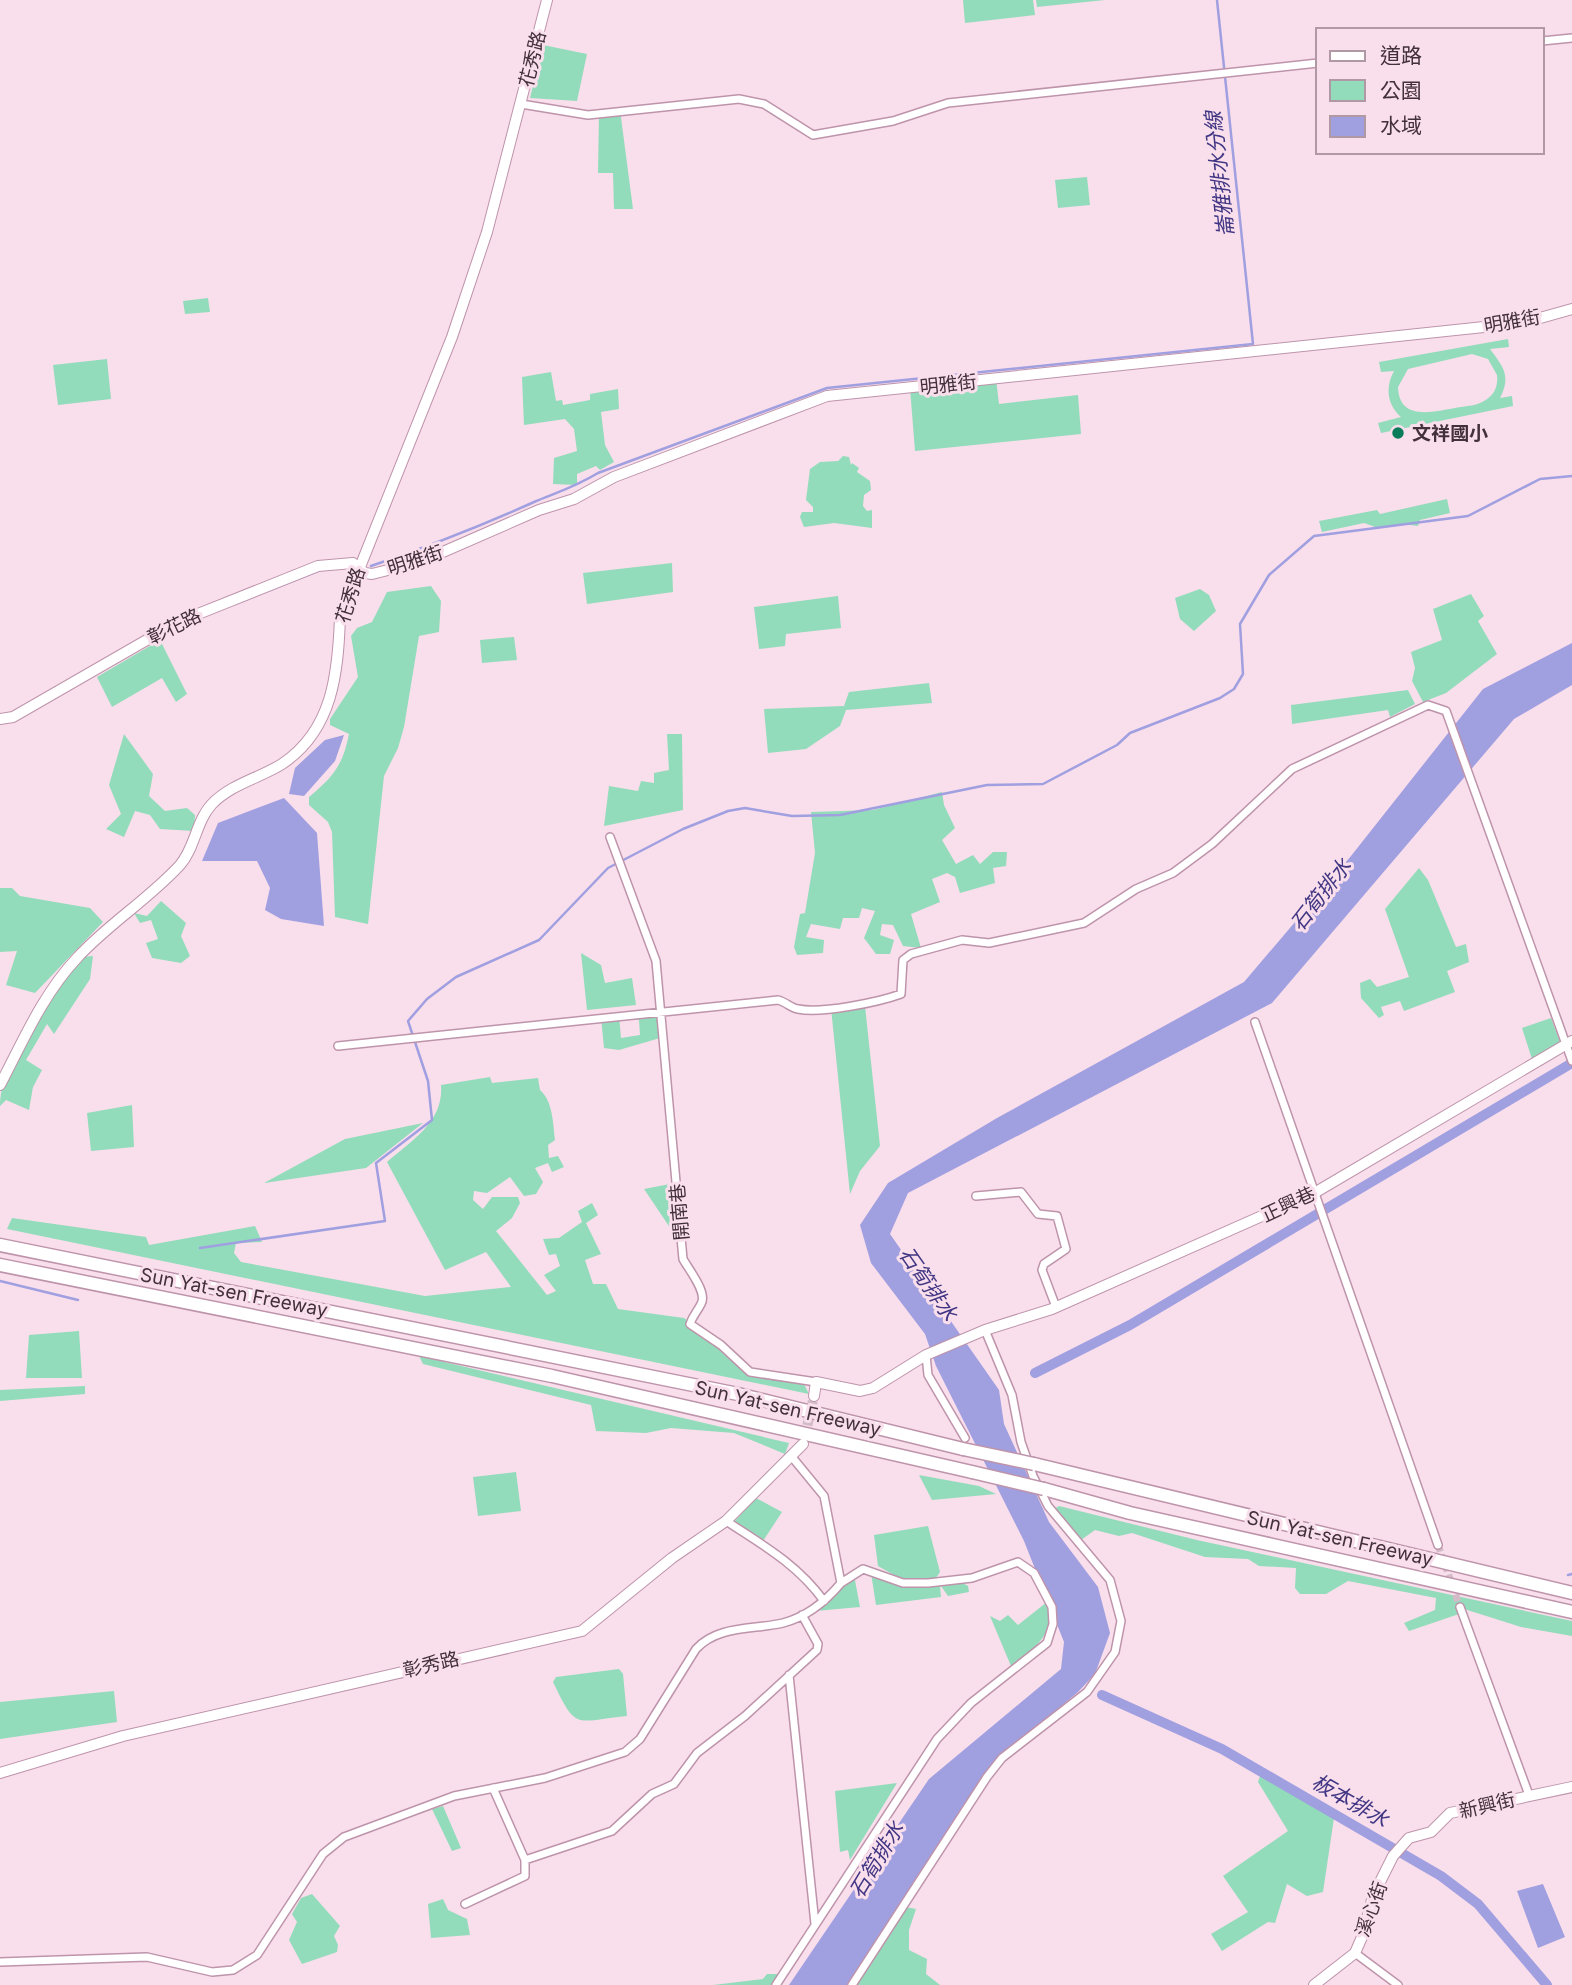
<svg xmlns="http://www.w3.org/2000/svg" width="1572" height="1985" font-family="Inter,'Noto Sans TC',sans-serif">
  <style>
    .green { fill: #92dcbb; fill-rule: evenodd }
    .water { fill: #a09fe0 }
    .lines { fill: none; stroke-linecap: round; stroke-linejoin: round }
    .stream { stroke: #a09fe0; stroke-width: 2.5 }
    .canal { stroke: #a09fe0; stroke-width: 10 }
    .street-tunnel { stroke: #d4bbc8; stroke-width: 7; stroke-dasharray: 7 3.5; stroke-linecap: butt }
    .secondary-tunnel { stroke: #d4bbc8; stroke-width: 10; stroke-dasharray: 10 5; stroke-linecap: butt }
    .street-casing { stroke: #be94ab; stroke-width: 10 }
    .secondary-casing { stroke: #be94ab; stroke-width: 12 }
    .highway-casing { stroke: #be94ab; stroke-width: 15 }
    .street { stroke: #fff; stroke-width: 7 }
    .secondary { stroke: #fff; stroke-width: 10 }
    .highway { stroke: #fff; stroke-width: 12 }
    .highway-bridge-casing { stroke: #be94ab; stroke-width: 15; stroke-linecap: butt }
    .highway-bridge { stroke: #fff; stroke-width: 12 }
    .poi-dot { fill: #097d5a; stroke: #f9deec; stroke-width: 2.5 }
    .labels { text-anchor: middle; stroke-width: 6; stroke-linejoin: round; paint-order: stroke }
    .street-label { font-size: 19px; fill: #42303a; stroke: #f9deec }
    .poi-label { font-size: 19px; font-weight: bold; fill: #42303a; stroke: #f9deec; text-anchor: start }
    .water-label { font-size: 21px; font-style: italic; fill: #403683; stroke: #f9deec }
  </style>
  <rect width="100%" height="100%" fill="#f9deec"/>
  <path class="green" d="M963 0H1033L1035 15 965 23Z
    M1036 0H1105L1037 7Z
    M543 45 587 54 577 101 530 98Z
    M620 110 633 209H614L613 173H598L599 114Z
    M1087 177 1090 205 1058 208 1055 180Z
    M208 298 210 312 185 314 183 301Z
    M1508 339 1509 347 1490 349C1504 368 1511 376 1500 398L1512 396 1513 406 1381 433 1378 423 1401 417C1387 404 1385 388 1394 371L1381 372 1379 362ZM1472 354 1488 359 1497 375C1498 384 1496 393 1487 399 1479 406 1465 406 1455 408 1432 412 1399 421 1398 387L1408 369Z
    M107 359 111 399 58 405 53 365Z
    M551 372 556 401 562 400 563 405 590 400V394L618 389 619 409 601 412 605 445 614 462 600 470 596 466 577 474V485L553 484 554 458 577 451 574 429 565 419 524 425 522 377Z
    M996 379 999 404 1078 395 1081 434 915 451 910 388Z
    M843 456 849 457 851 465 852 463 859 468 857 472 870 481 871 490 864 495 863 506 867 511 872 510V528L834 523 804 527 800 517 802 512H813V507L806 500 810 469 820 462 838 461Z
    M1447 499 1450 513 1420 520 1418 526 1402 524 1378 528 1364 523 1322 532 1319 521 1377 510 1380 514Z
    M672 563 673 592 587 604 583 573Z
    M431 586 441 601 439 632 419 636 404 727 398 748 384 776 368 924 335 917 332 832 328 822 309 805V797C333 777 343 765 349 734L330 725V719L358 677 351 636 357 628 372 622 387 592Z
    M1200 589 1209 595 1216 611 1194 631 1180 619 1175 598Z
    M1471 594 1484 616 1478 621 1497 654 1446 693 1423 702 1412 681 1415 668 1411 652 1442 640 1433 609Z
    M838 596 841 628 786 634 785 646 759 649 754 607Z
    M514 637 517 660 482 663 480 640Z
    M160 640 187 694 176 702 162 678 112 707 97 677Z
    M929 683 932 703 846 710 840 726 806 749 768 753 764 709 844 706 849 692Z
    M1408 690 1415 704 1390 717 1388 710 1292 724 1291 705Z
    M124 734 153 774 149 796 165 811 187 808 195 815 194 831 160 829 150 815 135 811 124 837 106 829 121 814 109 785Z
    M667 734H682L683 810 604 826 609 786 638 791 641 781 654 783V773L669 770Z
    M942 792 944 805 955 828 942 840 956 864 973 855 980 864 993 852H1007L1006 866 993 868 995 883 960 893 955 877 947 873 932 879 940 902 911 914 921 948 903 946 893 925 882 924 880 935 894 940 890 954H876L864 938 875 911 862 908 859 918H843L840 929 811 924 806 937 824 940 823 953 797 955 794 947 800 914 805 913 815 853 811 812 873 810Z
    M1419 868 1428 880 1456 947 1466 944 1469 962 1447 971 1455 992 1404 1011 1400 1001 1381 1007 1384 1015 1379 1018 1361 998 1360 983 1370 979 1377 987 1409 977 1385 909Z
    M0 888H12L20 896 90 908 103 922 35 993 6 985 17 951 0 952Z
    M161 901 186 923 181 936 190 956 181 963 152 958 146 943 158 939 151 920 140 923 134 913 147 916Z
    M581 953 601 965 605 983 632 978 636 1005 587 1010Z
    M93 956 90 979 54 1034 47 1024 26 1060 42 1070 33 1087 29 1110 6 1100 0 1106C0 1059 54 995 82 957Z
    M865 1006 880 1146 860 1171 850 1194 831 1008Z
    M619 1015 621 1038 640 1035 639 1020H627L626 1015H657L660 1038 619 1050 604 1048 601 1017Z
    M1551 1018 1560 1042 1532 1059 1522 1028Z
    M490 1077 492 1083 538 1078 540 1090C553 1101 553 1124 555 1140L548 1145 549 1158 558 1156 564 1167 552 1172 548 1163 535 1168 543 1182 536 1194 524 1196 510 1177 487 1193 474 1191 473 1200 483 1209 492 1197H518L520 1203 512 1218 496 1231 547 1295 556 1291 544 1275 560 1266 556 1254 549 1255 543 1239 559 1238 582 1222 578 1211 592 1203 598 1215 586 1223 601 1254 585 1260 593 1284H606L618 1309 684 1318 710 1335 751 1372 803 1382 809 1394 7 1229 12 1218 146 1237 149 1245 255 1226 262 1242 236 1243 234 1253 241 1262 425 1296 511 1287 486 1252 445 1270 387 1162C412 1140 444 1122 441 1085Z
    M132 1105 134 1147 91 1151 87 1113Z
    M423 1123 366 1168 264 1183 345 1139Z
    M675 1183 679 1241 644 1189Z
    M79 1331 82 1378H26L29 1335Z
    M419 1356 789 1443 785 1454 734 1433 671 1428 646 1433 596 1431 591 1405 423 1364Z
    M85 1386V1394L0 1401V1390Z
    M516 1472 521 1511 478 1516 473 1477Z
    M919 1475 979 1486 996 1494 932 1500Z
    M756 1498 782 1512 763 1541 734 1522Z
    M1059 1506 1197 1540 1572 1621V1636L1521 1627 1461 1608 1459 1614 1409 1631 1404 1623 1435 1610 1436 1598 1348 1581 1326 1594H1300L1295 1588 1296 1568 1259 1566 1248 1559 1205 1557 1132 1533 1119 1536 1095 1530 1081 1540 1057 1516 1054 1509Z
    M928 1526 940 1572 936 1578 901 1579 878 1566 874 1535Z
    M871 1573 902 1587 940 1586 941 1597 876 1605Z
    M854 1575 860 1607 815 1611Z
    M959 1581 968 1586 969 1592 948 1596 941 1586Z
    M1047 1602C1058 1634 1033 1649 1011 1666L990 1616 1000 1621 1008 1615 1018 1625Z
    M619 1669 623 1674 627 1716C575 1721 577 1732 553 1682L556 1677Z
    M114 1691 117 1722 0 1739V1702Z
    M1261 1773 1334 1818 1323 1892 1307 1896 1287 1884 1275 1923 1268 1922 1222 1951 1211 1934 1248 1912 1223 1876 1288 1831 1258 1782Z
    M897 1783 850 1860 848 1850 840 1852 835 1791Z
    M443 1806 461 1848 452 1851 432 1809Z
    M312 1894 340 1926 334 1936 338 1945 337 1952 302 1964 289 1940 297 1922 292 1914 301 1898Z
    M443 1899 448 1910 467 1919 470 1935 431 1938 428 1904Z
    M906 1907 916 1909 909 1930V1950L927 1959 926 1974 940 1985H856Z
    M767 1974H778L771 1985H713L763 1979Z"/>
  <path class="water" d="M1572 643V685L1514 719 1272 1003 908 1193 890 1234 999 1390 1004 1424 1049 1522 1098 1587 1110 1633 1095 1674 1078 1692 995 1763 847 1985H789L929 1779 1061 1669 1064 1642 1024 1541 936 1366 925 1334 871 1263 860 1225 888 1183 997 1118 1244 982 1351 856 1483 689Z
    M344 735 335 761 304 796 289 794 295 768 325 740Z
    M284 798 317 833 324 926 281 919 265 910 270 888 257 861H202L218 823Z
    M1543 1884 1565 1937 1538 1948 1517 1891Z"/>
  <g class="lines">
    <path class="stream" d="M371 566C427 547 481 526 534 502 558 492 575 487 598 473L827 388 1253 344 1217 0
      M235 604 323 569
      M159 638 190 622
      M200 1248 385 1221 376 1163 432 1120 428 1081 408 1021 427 999 456 977 539 940 608 868 683 829 728 811 745 808 792 816 840 815 987 785 1043 784 1117 745 1130 733 1220 698 1234 689 1243 674 1240 624 1269 575 1314 536 1468 516 1540 479 1572 476
      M0 1281 78 1300
      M1568 1575 1572 1574"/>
    <path class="canal" d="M1035 1373 1130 1325 1572 1063
      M1102 1695 1222 1749 1441 1876 1478 1904 1547 1985"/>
    <path class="street-tunnel" d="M1438 1545 1460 1607"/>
    <path class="secondary-tunnel" d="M804 1440 814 1396"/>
    <defs>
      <path id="street" d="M1542 41 1572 38
        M521 104 588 115 739 99 764 104 813 135 893 121 948 103 1318 63
        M610 837 656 961 683 1259C689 1270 708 1293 701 1304 697 1312 693 1315 690 1324L721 1345 750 1372 816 1382
        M1255 1022 1438 1545
        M338 1046 778 1000C786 1002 791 1008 798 1009 821 1014 879 1002 901 994L903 960 911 954 962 940 989 943 1084 923 1136 889 1173 873 1212 844 1292 769 1428 705 1446 711 1572 1061
        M976 1196 1021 1192 1038 1214 1057 1216 1066 1249 1044 1264 1042 1270 1056 1307
        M926 1355 928 1375 965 1438
        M726 1521C763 1545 797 1564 824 1601
        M1460 1607 1529 1795
        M789 1675 815 1924
        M493 1788 525 1860
        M465 1904 525 1876V1860L612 1831 652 1794 674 1784 697 1753 745 1716 817 1650 818 1644 802 1615
        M1355 1953 1398 1985
        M0 1962 147 1957 212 1972 233 1970 257 1955 323 1854 344 1837 454 1796 545 1778 625 1752 640 1739 696 1649C718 1625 753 1630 783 1623 806 1617 826 1601 841 1583L824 1496 792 1457
        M776 1985 937 1739 971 1703 1047 1643 1053 1624 1052 1607 1034 1573 1018 1562 972 1578 928 1583H903L863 1569 841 1583
        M852 1985 987 1777 1002 1758 1087 1692 1115 1652 1121 1621 1110 1580 1048 1506 1033 1476 1021 1442 1012 1395 985 1330"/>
      <path id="secondary" d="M0 719 13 717 178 622 318 566 353 563 365 573 372 574 420 562 539 510 574 499 614 477 827 396 1522 323 1572 309
        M0 1085C23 1041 43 994 77 958 108 924 149 899 180 865 195 848 196 821 212 804 231 784 260 778 282 764 333 730 338 673 340 617L452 337 487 232 547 0
        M814 1396 816 1382 860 1391 873 1388 926 1355 985 1330 1052 1309 1316 1192 1572 1041
        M0 1773 123 1736 582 1631 672 1558 726 1521 803 1444
        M1314 1985 1355 1953 1362 1937 1373 1896 1393 1856 1409 1838 1431 1832 1450 1813 1572 1787"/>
      <path id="highway" d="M0 1245 738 1394 963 1449
        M0 1265 552 1376 972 1472
        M1034 1464 1572 1593
        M1044 1489 1130 1513 1572 1612"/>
    </defs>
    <use href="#street" class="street-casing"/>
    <use href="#secondary" class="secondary-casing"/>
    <use href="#highway" class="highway-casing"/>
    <use href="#street" class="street"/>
    <use href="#secondary" class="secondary"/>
    <use href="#highway" class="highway"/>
    <defs>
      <path id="highway-bridge" d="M963 1449 1034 1464
        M972 1472 1044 1489"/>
    </defs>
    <use href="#highway-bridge" class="highway-bridge-casing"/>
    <use href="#highway-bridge" class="highway-bridge"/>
  </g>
  <circle class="poi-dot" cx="1398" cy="433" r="7"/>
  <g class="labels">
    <g class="street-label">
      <text transform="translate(532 59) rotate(-76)" y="7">花秀路</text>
      <text transform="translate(1512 321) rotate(-10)" y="7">明雅街</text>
      <text transform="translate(948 384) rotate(-6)" y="7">明雅街</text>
      <text transform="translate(415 560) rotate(-18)" y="7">明雅街</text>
      <text transform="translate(350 595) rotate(-73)" y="7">花秀路</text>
      <text transform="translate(174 626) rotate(-26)" y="7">彰花路</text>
      <text transform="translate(1288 1204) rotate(-25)" y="7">正興巷</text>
      <text transform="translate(679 1212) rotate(-95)" y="7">開南巷</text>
      <text transform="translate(234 1292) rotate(11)" y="7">Sun Yat-sen Freeway</text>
      <text transform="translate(788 1408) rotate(13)" y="7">Sun Yat-sen Freeway</text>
      <text transform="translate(1340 1538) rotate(13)" y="7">Sun Yat-sen Freeway</text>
      <text transform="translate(431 1664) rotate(-13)" y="7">彰秀路</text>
      <text transform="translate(1487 1805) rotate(-13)" y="7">新興街</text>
      <text transform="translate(1371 1909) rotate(-70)" y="7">溪心街</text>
    </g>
    <g class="poi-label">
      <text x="1412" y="440">文祥國小</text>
    </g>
    <g class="water-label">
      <text transform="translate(1220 174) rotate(-96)" y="7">崙雅排水分線</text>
      <text transform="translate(1321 895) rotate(-52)" y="7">石筍排水</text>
      <text transform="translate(928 1284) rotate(55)" y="7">石筍排水</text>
      <text transform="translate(1350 1801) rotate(30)" y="7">板本排水</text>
      <text transform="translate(877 1860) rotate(-59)" y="7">石筍排水</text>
    </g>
  </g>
  <rect x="1316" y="28" width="228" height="126" fill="#f9deec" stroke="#b098a5" stroke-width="2"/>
  <rect x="1330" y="51" width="35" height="10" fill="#ffffff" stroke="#b098a5" stroke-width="2"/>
  <text x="1380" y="63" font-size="21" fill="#42303a">道路</text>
  <rect x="1330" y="80" width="35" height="21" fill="#92dcbb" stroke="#b098a5" stroke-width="2"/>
  <text x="1380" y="98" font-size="21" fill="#42303a">公園</text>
  <rect x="1330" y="116" width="35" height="21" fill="#a09fe0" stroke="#b098a5" stroke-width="2"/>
  <text x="1380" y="133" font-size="21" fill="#42303a">水域</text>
</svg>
